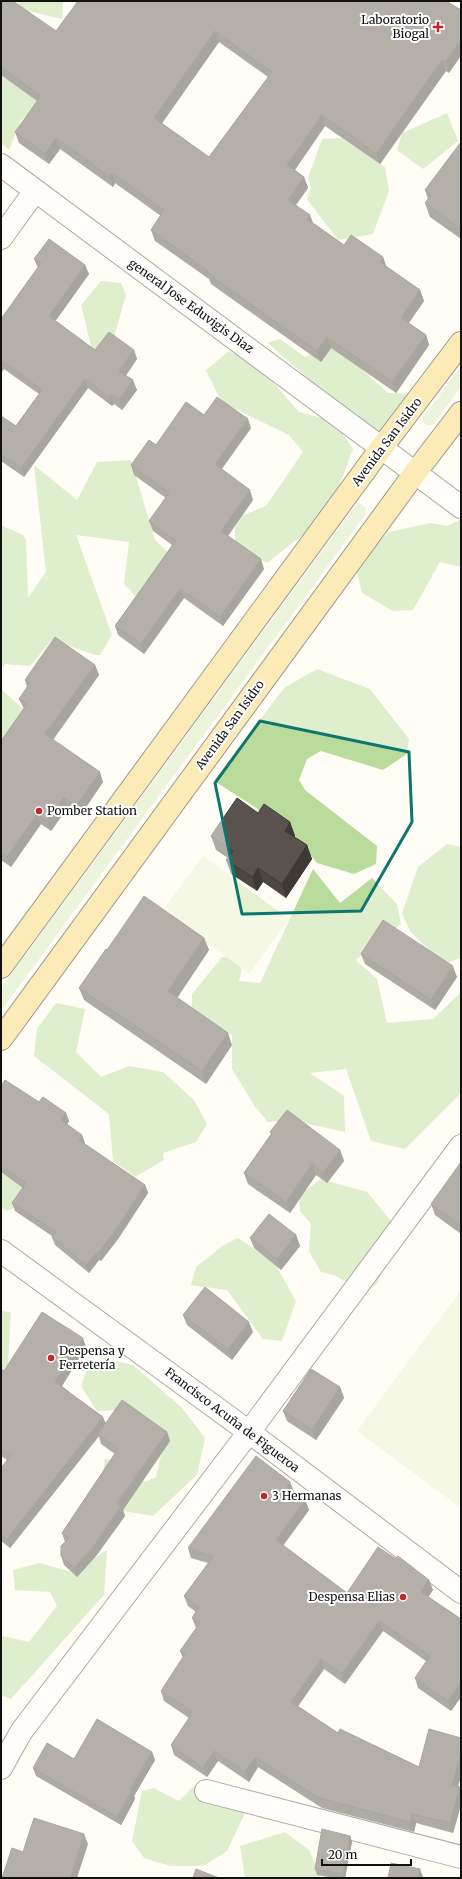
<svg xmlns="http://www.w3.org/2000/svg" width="462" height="1879" font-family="Merriweather,serif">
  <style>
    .green { fill: #d5ebbd }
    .forest { fill: #b9dc9c }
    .pitch { fill: #e6f2cf }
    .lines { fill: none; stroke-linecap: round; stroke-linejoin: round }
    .minor-casing { stroke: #444; stroke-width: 24 }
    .major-casing { stroke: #222; stroke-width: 24 }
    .minor { stroke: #fff; stroke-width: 22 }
    .major { stroke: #f9d66b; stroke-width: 22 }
    .wall { fill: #4d4742; fill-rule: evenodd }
    .shaded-wall { fill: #3f3936 }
    .building { fill: #5a524d; stroke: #3f3936; fill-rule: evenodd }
    .marked { fill: none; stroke: #0f766e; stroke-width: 3; stroke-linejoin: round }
    .poi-dot { fill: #c4262e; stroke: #fff; stroke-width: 1.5 }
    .labels { text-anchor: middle; stroke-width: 4; stroke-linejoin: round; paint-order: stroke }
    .poi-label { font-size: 12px; fill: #111; stroke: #fff; text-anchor: start }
    .street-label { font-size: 12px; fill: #111; stroke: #fff }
  </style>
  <rect width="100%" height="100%" fill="#fffdf5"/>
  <path class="green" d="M461 366V387L433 425H427L423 422V417Z
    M359 503 365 507 366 514 1 1011V988L356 505Z"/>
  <path class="forest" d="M17 1H63L62 19 23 10Z
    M1 76 15 81 66 79 21 120 9 150 1 143Z
    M447 113 458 141 423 169 397 150 402 133Z
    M342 138 385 167 389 191 373 234 338 240 307 199 311 188 308 178 322 139Z
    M101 281 121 283 126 295 113 341 92 350 81 305Z
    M280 339 305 357 337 347 388 393 416 394 378 434 364 428 268 343Z
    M229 351 253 364 263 371 299 412 329 420 339 429 353 449 328 515 267 563 235 546V527L243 515 266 506 303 452 289 435 225 404 218 395 206 370Z
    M131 460 155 540 179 563 141 602 124 584 129 542 76 535 112 635 100 655H96L52 640 30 666 5 664 1 670V525L23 535 26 540 28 598 46 572 34 465 77 500 97 462Z
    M461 519V567L440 562 413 610 393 611 362 593 355 566 389 532 431 523 447 526Z
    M317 669 370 689 409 739 407 754 383 770 321 751 307 759 299 780 305 790 377 846 376 864 354 874 317 863 295 836 252 805 214 781 284 688Z
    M1 689 23 709 4 775H1Z
    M447 844 461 847V958L443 964 410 931 402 913 418 867Z
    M313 869 340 903 372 878 397 904 401 924 356 960 377 979 387 1023 433 1019 461 992V1093L405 1149 371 1141 346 1069 310 1073 344 1096 345 1132 290 1120 268 1122 256 1108 232 1069V1035L192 1014V994L222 957 244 959 239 981 260 983Z
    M56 1003 85 1009 76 1052 101 1077 129 1066 163 1072 194 1100 207 1124 196 1142 163 1153 164 1160 135 1177 113 1161 109 1114 34 1056 37 1029Z
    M34 1143 26 1203 6 1211 1 1207V1173L4 1174Z
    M321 1179 367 1192 401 1233 376 1285 364 1292 334 1275 321 1272 309 1251 311 1224 300 1211 299 1195Z
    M238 1238 274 1262 296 1301 282 1341 263 1339 227 1290 191 1285 196 1267 224 1245Z
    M1 1311 11 1312 8 1366 1 1372Z
    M107 1359 133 1365 182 1408 205 1438 197 1475 153 1516 118 1510 103 1473 105 1459 117 1461 145 1482 156 1477 165 1438 125 1410 97 1411 81 1386 88 1365Z
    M107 1550 104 1595 11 1699 1 1695V1638L3 1636 29 1642 57 1606 50 1592 15 1590 13 1570 39 1563 72 1572Z
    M194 1786 238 1793 244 1815 227 1851 203 1866H170L144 1858 132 1841 142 1791 154 1788 179 1801Z
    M285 1832 309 1850 321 1878H245L240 1846Z"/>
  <path class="pitch" d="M203 856 289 919 249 974 163 910Z
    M461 1290V1508L357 1431Z"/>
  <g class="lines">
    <defs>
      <path id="minor" d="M1 165 461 507
        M1 238 35 191
        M1 1251 249 1432 461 1592
        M1 1768 21 1732 249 1432 461 1146
        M206 1791 461 1857"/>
      <path id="major" d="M1 967 382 447 461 343
        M1 1039 415 473 461 413"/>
    </defs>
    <use href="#minor" class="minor-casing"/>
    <use href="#major" class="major-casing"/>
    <use href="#minor" class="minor"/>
    <use href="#major" class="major"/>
  </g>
  <path class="wall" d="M1 1 56 31 446 1 449 73 446 71 380 164 325 126 295 170 304 177 308 188 296 205 313 223 344 245 383 257 386 267 420 290 424 301 409 323 426 335 429 345 396 393 331 348 321 362 211 284 209 279 155 241 151 230 161 216 115 183 113 187 60 149 49 164 19 143 15 132 37 101 1 75ZM219 42 268 77 209 157 162 123Z
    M461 142V239L430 217 425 203 428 199 425 190Z
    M34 259 85 265 89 274 55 321 95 350H134L137 359 126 375 137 390 122 410 114 404 112 406 88 388 24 477 1 461V416L16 426 39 394 4 369 1 373V319L38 268Z
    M204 415 251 428 222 469 253 500 228 536 264 569 223 626 184 598 144 654 118 635 115 626 172 545 153 531 149 521 166 498 134 475 131 465 156 445Z
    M95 665 99 675 53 740 103 782 80 816 68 807 51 831 41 824 11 867 1 860V741L24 709 19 699 27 687 25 680Z
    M258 813 290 822 295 836 294 837 307 845 312 859 286 898 263 882 257 891 231 874 226 860 228 858 216 850 211 836Z
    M204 938 209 950 177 998 232 1045 206 1084 84 1000 79 988 107 950Z
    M361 954 457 977 435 1010 365 964Z
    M1 1086 39 1102 66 1113 69 1121 67 1124 85 1143V1144L145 1185 148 1193 118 1239 101 1261 99 1260 89 1273 55 1245 52 1237V1236L15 1211 12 1203 23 1188 1 1172Z
    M270 1132 340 1150 344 1161 327 1183 316 1175 290 1213 248 1184 244 1173 271 1134Z
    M461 1162V1234L435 1215 431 1204Z
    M296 1235 300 1246 281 1270 254 1248 250 1238Z
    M183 1315 253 1332 232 1360 187 1325Z
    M86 1347 62 1386 106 1423 167 1432 170 1441 123 1510 125 1516 96 1556 77 1577 64 1565 61 1556 65 1542 62 1533 115 1454 101 1444 99 1436 10 1548 1 1541V1468L7 1460 1 1456V1369L4 1371Z
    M340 1387 344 1398 316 1440 287 1421 283 1411Z
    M290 1482 294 1492 305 1500 309 1510 283 1545 347 1593 429 1580 433 1590 428 1597 461 1619V1697L451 1711 418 1688 415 1678 426 1661 383 1631 345 1684 324 1669 298 1706 338 1733 419 1767 461 1738V1776L458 1787H460L461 1791V1805L453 1833 416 1823 414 1832 322 1808 258 1767 249 1782 218 1761 207 1777 174 1755 171 1745 189 1718 164 1701 161 1691 183 1658 180 1651 196 1628 192 1618 196 1612 188 1606 184 1596 208 1563 191 1558 188 1548Z
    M152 1752 155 1760 134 1796 135 1799 121 1825 36 1776 33 1768 74 1759Z
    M350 1836 352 1842 345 1878H334L317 1875 315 1869Z"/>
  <path class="shaded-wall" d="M215 31 219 42 158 129 154 118Z
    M461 39V56L449 73 445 62Z
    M442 60 446 71 380 164 376 154Z
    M322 115 325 126 291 175 287 165Z
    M56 138 60 149 49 164 45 154Z
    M112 173 115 183 113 187 109 176Z
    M304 177 308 188 292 210 288 200Z
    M310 215 314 225 307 219Z
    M383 257 387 268 380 262Z
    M85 265 89 274 52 326 49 316Z
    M420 290 424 301 405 328 401 318Z
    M426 335 429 345 396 393 392 382Z
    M327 337 331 348 321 362 317 351Z
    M134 350 137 359 123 380 119 371Z
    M1 360 4 369 1 373Z
    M85 379 88 388 24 477 21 468Z
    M133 380 137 390 122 410 119 400Z
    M111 394 114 404 112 406 109 397Z
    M248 419 251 428 218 473 215 464Z
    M250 490 253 500 225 540 221 531Z
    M261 559 264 569 223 626 220 617Z
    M180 589 184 598 144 654 141 644Z
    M95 665 99 675 49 745 45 734Z
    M100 772 103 782 80 816 76 806Z
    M64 797 68 807 51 831 47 821Z
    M37 814 41 824 11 867 7 857Z
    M290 822 295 836 290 844 285 831Z
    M307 845 312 859 286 898 282 884Z
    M258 868 263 882 257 891 252 877Z
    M204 938 209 950 173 1004 168 991Z
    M453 966 457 977 435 1010 431 1000Z
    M228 1033 232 1045 206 1084 202 1071Z
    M66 1113 69 1121 64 1128 61 1120Z
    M82 1135 85 1143 82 1148 79 1140Z
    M340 1150 344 1161 327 1183 323 1173Z
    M312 1164 316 1175 290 1213 286 1202Z
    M145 1185 148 1193 118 1239 101 1261 98 1253Z
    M296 1235 300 1246 281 1270 277 1259Z
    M97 1252 99 1260 89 1273 86 1265Z
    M249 1322 253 1332 232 1360 228 1349Z
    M83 1338 86 1347 59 1391 55 1382Z
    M340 1387 344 1398 316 1440 312 1430Z
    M103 1417 107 1426 98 1434 99 1436 10 1548 7 1539Z
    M167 1432 170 1441 123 1510 125 1516 96 1556 77 1577 74 1568Z
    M290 1482 294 1492 287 1487Z
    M305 1500 309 1510 280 1550 276 1540Z
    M429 1580 433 1590 425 1602 421 1592Z
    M379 1621 383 1631 345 1684 342 1674Z
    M321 1659 324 1669 294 1712 291 1702Z
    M461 1682V1697L451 1711 448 1701Z
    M214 1751 218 1761 207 1777 203 1768Z
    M152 1752 155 1760 134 1796 135 1799 121 1825 117 1817 130 1790Z
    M461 1754V1776L455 1795 452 1785Z
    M255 1757 258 1767 249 1782 245 1772Z
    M460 1787 461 1791V1805L453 1833 450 1823Z
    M412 1814 416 1823 414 1832 410 1822Z
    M84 1834 88 1844 77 1878H70Z
    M350 1836 352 1842 345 1878H344L343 1874Z
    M420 1869 423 1877V1878H418Z"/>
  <path class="building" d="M1 1H13L56 31 78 1H446L461 10V39L445 62 442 60 376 154 322 115 287 165 304 177 288 200 310 215 307 219 344 245 351 235 383 257 380 262 420 290 401 318 426 335 392 382 327 337 317 351 207 273 208 271 151 230 164 210 112 173 109 176 56 138 45 154 15 132 41 96 1 67ZM215 31 272 72 209 157 154 118Z
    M461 142V229L425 203 431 195 425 190Z
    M49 239 85 265 49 316 95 350 109 332 134 350 119 371 133 380 119 400 111 394 109 397 85 379 21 468 1 454V416L16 426 42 390 1 360V319L41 263 34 259Z
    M217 397 248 419 215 464 250 490 221 531 261 559 220 617 180 589 141 644 115 626 176 541 149 521 169 493 131 465 149 440 156 445 186 402 204 415Z
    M55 637 95 665 45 734 100 772 76 806 64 797 47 821 37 814 7 857 1 852V741L27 704 19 699 30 683 25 680Z
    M237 798 258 813 264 804 290 822 285 831 307 845 282 884 258 868 252 877 226 860 233 851 211 836Z
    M144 896 204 938 168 991 228 1033 202 1071 79 988 106 949 107 950Z
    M383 920 453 966 431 1000 361 954Z
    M5 1080 39 1102 43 1097 66 1113 61 1120 82 1135 79 1140 145 1185 115 1231 98 1253 97 1252 86 1265 52 1237 56 1232 12 1203 26 1183 1 1166V1086Z
    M287 1110 340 1150 323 1173 312 1164 286 1202 244 1173 272 1133 270 1132Z
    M461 1162V1226L431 1204Z
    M269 1214 296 1235 277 1259 250 1238Z
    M205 1287 249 1322 228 1349 183 1315Z
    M42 1312 83 1338 55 1382 103 1417 7 1539 1 1534V1468L11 1455 1 1449V1369L4 1371Z
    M311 1369 340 1387 312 1430 283 1411Z
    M122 1400 167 1432 117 1503 121 1506 93 1547 74 1568 61 1556V1546L69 1538 62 1533 118 1449 98 1434Z
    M256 1456 290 1482 287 1487 305 1500 276 1540 347 1593 378 1547 396 1559 398 1556 429 1580 421 1592 461 1619V1682L448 1701 415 1678 430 1656 379 1621 342 1674 321 1659 291 1702 338 1733 340 1729 419 1767 429 1729 461 1738V1754L452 1785 460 1787 450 1823 412 1814 410 1822 319 1798 255 1757 245 1772 214 1751 203 1768 171 1745 193 1712 161 1691 185 1654 180 1651 200 1623 192 1618 199 1607 184 1596 213 1557 188 1548Z
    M97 1719 152 1752 130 1790 132 1791 117 1817 33 1768 47 1743 74 1759Z
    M34 1818 84 1834 70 1878H2L12 1848 23 1852Z
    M322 1829 350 1836 343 1874 315 1869Z
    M391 1863 420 1869 418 1878H388Z
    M196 1869 219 1878H193Z"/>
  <path d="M0 0H462V1879H0ZM260 721 409 752 412 822 361 911 242 914 215 783Z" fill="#fffdf5" fill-opacity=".55" fill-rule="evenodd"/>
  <path class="marked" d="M260 721 409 752 412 822 361 911 242 914 215 783Z"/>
  <g class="poi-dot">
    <path d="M436 21h4v4h4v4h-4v4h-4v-4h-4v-4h4z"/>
    <circle cx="39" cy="811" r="4"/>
    <circle cx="51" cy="1358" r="4"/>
    <circle cx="264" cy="1496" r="4"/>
    <circle cx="403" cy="1597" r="4"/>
  </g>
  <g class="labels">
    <g class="poi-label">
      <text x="429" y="24" text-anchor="end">Laboratorio<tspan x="429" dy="14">Biogal</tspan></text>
      <text x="47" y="815">Pomber Station</text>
      <text x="59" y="1355">Despensa y<tspan x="59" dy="14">Ferretería</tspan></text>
      <text x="272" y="1500">3 Hermanas</text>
      <text x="395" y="1601" text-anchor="end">Despensa Elias</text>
    </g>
    <g class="street-label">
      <text transform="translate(191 306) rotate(36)" y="4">general Jose Eduvigis Diaz</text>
      <text transform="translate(387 442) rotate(-53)" y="4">Avenida San Isidro</text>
      <text transform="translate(230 725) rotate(-54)" y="4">Avenida San Isidro</text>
      <text transform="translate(232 1420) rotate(37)" y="4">Francisco Acuña de Figueroa</text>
    </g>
  </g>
  <rect width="462" height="1879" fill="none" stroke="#111111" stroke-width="4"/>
  <path d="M322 1859v6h89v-6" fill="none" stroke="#111111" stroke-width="2"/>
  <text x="328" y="1859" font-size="12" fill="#111111" stroke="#ffffff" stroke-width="3" paint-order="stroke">20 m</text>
</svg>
